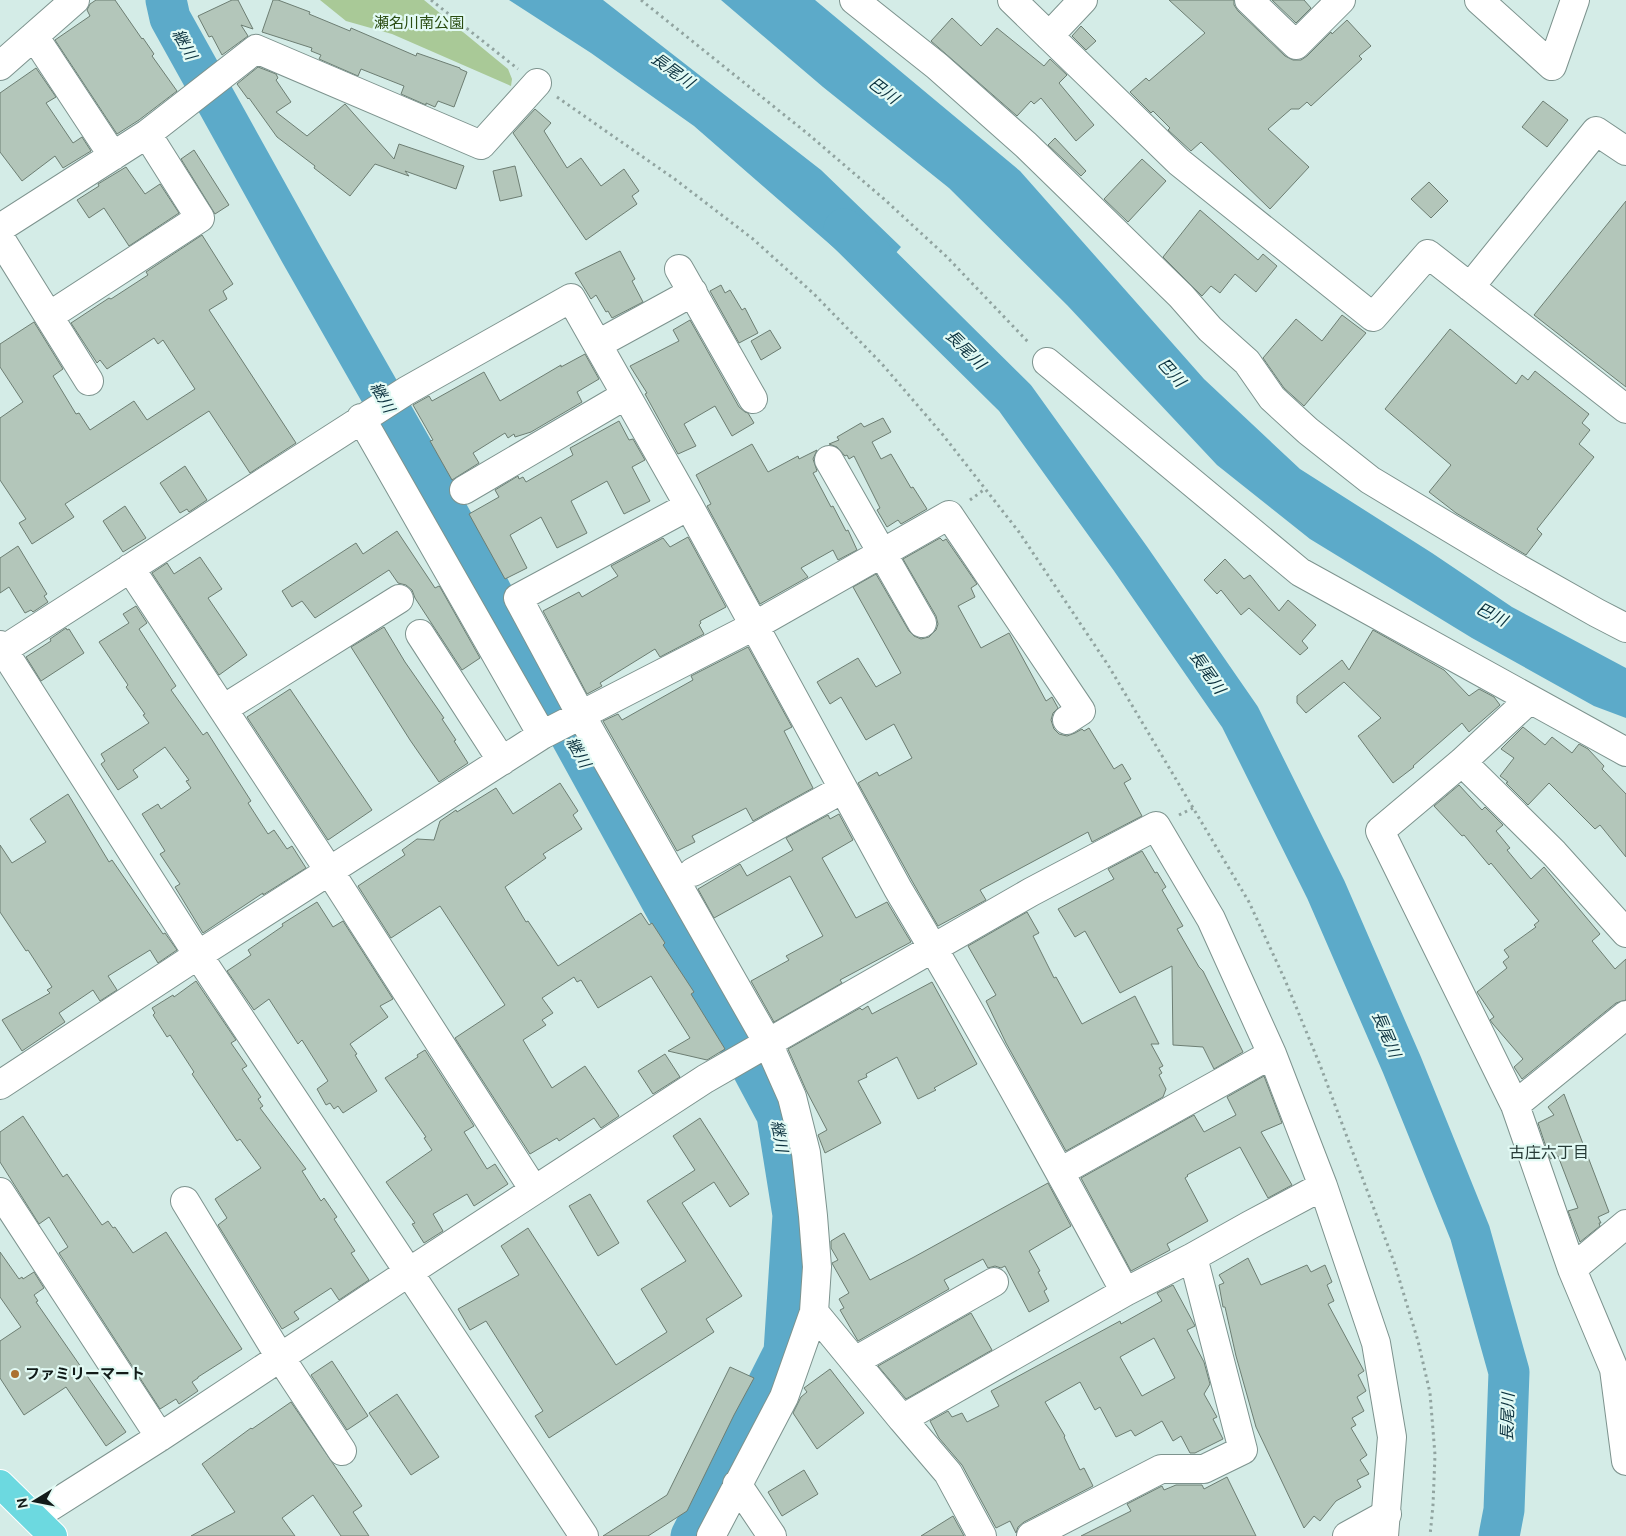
<svg xmlns="http://www.w3.org/2000/svg" width="1626" height="1536" font-family="Ubuntu,'Noto Sans JP',sans-serif">
  <style>
    .green { fill: #a9c997 }
    .water { fill: #5caac9 }
    .lines { fill: none; stroke-linecap: round; stroke-linejoin: round }
    .river { stroke: #5caac9; stroke-width: 41 }
    .building { fill: #b3c6ba; stroke: #6d7e73; fill-rule: evenodd }
    .street-casing { stroke: #7d938e; stroke-width: 30 }
    .secondary-casing { stroke: #7d938e; stroke-width: 30 }
    .primary-casing { stroke: #fff; stroke-width: 30 }
    .path { stroke: #91a4a0; stroke-width: 3; stroke-dasharray: 2.5 4; stroke-linecap: butt }
    .street { stroke: #fff; stroke-width: 28 }
    .secondary { stroke: #fff; stroke-width: 28 }
    .primary { stroke: #6cd9e0; stroke-width: 28 }
    .poi-dot { fill: #ab7231; stroke: #e2faf4; stroke-width: 2 }
    .labels { text-anchor: middle; stroke-width: 4.5; stroke-linejoin: round; paint-order: stroke }
    .park-label { font-size: 15px; fill: #2b4d12; stroke: #e2faf4 }
    .poi-label { font-size: 15px; font-weight: bold; fill: #121b19; stroke: #e2faf4; text-anchor: start }
    .water-label { font-size: 16px; font-style: italic; fill: #0b313e; stroke: #e2faf4 }
    .neighbourhood-label { font-size: 16px; fill: #273b37; stroke: #e2faf4 }
  </style>
  <rect width="100%" height="100%" fill="#d4ece7"/>
  <path class="green" d="M320 0H424L508 69 512 79 511 86 392 34 346 21Z"/>
  <path class="water" d="M509 0H603L821 170 901 247 872 281 694 126 591 53Z
    M721 0H815L1020 171 1204 379 1300 469 1432 553 1512 607 1626 668V718L1594 706 1472 638 1310 539 1217 465 1067 305 949 188 823 87Z"/>
  <g class="lines">
    <path class="river" d="M166 0 170 18 300 252 422 466 700 971 777 1115 793 1215 784 1352 691 1536
      M844 229 1015 398 1130 558 1240 717 1326 890 1402 1065 1470 1233 1509 1372 1504 1510 1499 1536"/>
  </g>
  <path class="building" d="M96 0H115L142 39 143 38 154 54 152 56 177 91 139 120 117 134 55 40 90 16 87 10 90 4Z
    M232 0H238L253 29 241 25 248 36 222 55 212 36 209 37 198 16Z
    M273 0H278L310 12 309 14 350 31 351 28 416 56 417 53 460 68V69L467 72 454 107 438 101 435 107 426 103V105L401 94 404 86 361 69 358 76 319 59 321 55 311 51 312 48 262 32Z
    M1169 0H1234V5L1238 11 1285 56 1293 60H1301L1307 56 1331 32 1332 34 1347 20 1371 46 1359 56 1362 59 1311 106 1307 102 1299 109H1291L1268 129 1309 167 1270 209 1201 142 1191 151 1168 130 1170 128 1153 111 1151 113 1130 92 1146 78 1149 81 1205 33Z
    M1272 0H1304L1311 8 1296 23Z
    M952 18 981 46 997 28 1044 66 1050 59 1067 75 1059 83 1094 125 1076 141 1041 98 1034 104 1031 101 1017 116 931 41Z
    M1081 26 1096 41 1086 50 1072 36Z
    M258 67 276 74 278 78 276 80 291 102 276 112 307 136 345 104 394 159 399 144 464 166 456 189 405 171 409 176 375 164 350 196 314 168 315 166 277 137 249 98 248 99 237 84Z
    M36 68 56 97 46 103 73 143 82 137 91 151 63 168 55 156 22 181 0 152V93Z
    M1543 101 1568 120 1547 147 1522 127Z
    M535 109 551 123 544 131 567 168 581 158 601 186 624 169 639 191 632 196 637 204 586 240 513 133Z
    M1055 138 1086 171 1081 176 1048 145Z
    M194 150 229 205 215 214 181 159Z
    M1142 159 1166 181 1128 222 1104 199Z
    M515 166 522 196 500 201 493 171Z
    M126 167 145 194 160 184 179 213 129 246 104 208 89 218 77 200 99 186 98 184Z
    M1429 182 1448 201 1431 218 1411 199Z
    M1626 201V387L1534 315Z
    M1200 210 1258 260 1263 254 1277 266 1256 292 1235 274 1220 293 1211 286 1202 296 1163 257Z
    M202 235 233 284 223 291 227 299 209 310 296 443 250 473 209 411 65 504 74 517 32 544 19 523 26 519 0 480V418L23 402 0 367V344L34 322 63 369 53 376 76 414 79 413 90 430 134 401 147 420 195 389 163 340 158 344 154 338 107 369 100 360 97 363 71 323 109 298 111 299 148 275 146 272Z
    M620 251 635 279 632 281 643 302 612 318 608 311 606 312 596 295 591 299 575 273Z
    M721 285 725 293 730 290 742 310 745 308 758 333 739 343 710 291Z
    M1342 315 1366 333 1304 406 1284 388 1263 358 1296 319 1322 341Z
    M690 320 739 407 745 412 748 413 754 423 732 436 715 406 684 424 696 446 678 454 645 394 647 393 630 366 679 341 673 330Z
    M1450 329 1516 384 1522 375 1528 380 1535 371 1589 414 1582 423 1590 430 1579 444 1594 457 1537 529 1542 534 1526 555 1456 513 1429 492 1451 465 1385 409Z
    M770 330 781 348 761 360 751 341Z
    M585 354 599 379 577 392 582 402 531 432 515 437 514 434 508 438 505 433 473 453 479 463 452 480 430 441 433 440 413 405 429 396 432 401 484 372 500 401 561 365V367Z
    M883 418 891 432 872 442 881 459 891 454 911 488 913 487 927 509 901 524 898 520 887 527 877 510 880 508 854 456 849 459 847 455 845 456 837 447 829 444 839 440 837 437 861 423 864 427Z
    M619 421 629 440 633 439 645 460 632 467 650 501 624 514 607 481 571 501 587 533 557 548 541 517 510 535 527 568 505 579 469 514 499 497 495 490 518 476 519 479 523 477 526 482 573 455 570 448Z
    M752 444 768 472 798 456 799 459 817 450 813 459 817 471 813 473 831 507 833 506 846 531 848 530 857 550 838 560 833 550 801 568 808 577 760 604 707 506 711 504 696 475Z
    M185 466 207 500 189 512 187 509 180 513 160 483Z
    M125 506 146 538 123 552 103 521Z
    M397 531 435 588 439 586 440 587 480 658 462 670 415 598 412 590 406 585 398 583 389 570 315 618 302 601 292 607 282 591 356 543 363 554Z
    M688 537 726 607 700 621 701 623 699 625 704 634 660 657 655 649 600 683 602 686 587 694 543 611 579 592 582 597 618 576 611 566 663 538 670 547Z
    M940 538 943 541 946 539 977 584 971 588 975 597 958 606 981 648 1009 633 1046 701 1052 697 1058 708 1053 713 1051 720 1054 729 1059 734 1067 736 1075 733 1082 729 1084 731 1089 728 1114 769 1122 764 1131 779 1124 783 1142 816 1092 842 1088 832 980 890 986 900 938 926 912 881 858 783 877 772 879 776 912 758 894 724 866 740 841 697 830 704 817 682 858 658 876 687 901 673 853 587 876 574 909 631 914 636 921 639 929 637 936 630 938 624 936 616 903 559Z
    M18 546 47 594 44 596 48 602 33 612 31 610 25 613 9 587 0 593V558Z
    M200 557 222 589 208 598 247 655 219 675 152 573 167 563 174 574Z
    M1225 559 1244 579 1250 575 1279 611 1288 600 1316 625 1302 641 1308 648 1300 655 1249 608 1241 615 1221 590 1217 594 1204 580Z
    M136 606 147 623 139 629 176 686 171 690 203 735 207 732 251 801 248 803 268 834 274 830 287 849 292 846 306 868 263 895V893L203 933 175 887 180 884 160 854 165 851 142 814 158 804 161 809 191 788 186 781 189 780 165 747 133 770 138 777 118 790 101 764 105 761 101 754 149 723 143 715 145 714 126 687 128 685 99 642 129 623 123 614Z
    M384 627 405 662 444 718 442 719 456 740 454 741 468 763 439 782 410 740 351 647Z
    M66 628 67 630 69 629 84 653 41 681 26 657 51 641 50 639Z
    M1373 630 1444 670 1469 696 1479 689 1494 697 1500 705 1469 732 1462 723 1413 766 1414 767 1393 783 1358 736 1381 718 1344 682 1306 713 1297 703V696L1342 660 1349 670Z
    M748 647 792 727 784 731 813 788 753 821 746 808 692 836 695 842 677 851 603 721 618 714 622 720 693 680 691 676Z
    M290 689 372 810 328 840 247 717Z
    M1523 727 1545 745 1552 737 1572 753 1579 744 1588 749 1604 766 1602 769 1626 794V857L1600 825 1595 829 1549 783 1528 805 1506 783 1508 782 1500 776 1514 758 1501 749Z
    M560 783 578 811 573 815 582 829 543 854 546 858 505 887 526 922 528 921 558 966 641 913 649 925 652 923 665 943 663 945 694 992 691 994 725 1049 707 1060 668 1051 690 1038 651 976 598 1008 581 980 577 982 574 977 542 998 553 1013 542 1020 546 1025 523 1040 552 1088 585 1066 619 1116 601 1128 594 1118 559 1141 557 1138 530 1154 455 1038 505 1005 440 906 391 938 358 886 405 855 402 850 417 839 434 840 440 821 456 810 457 812 496 788 513 814Z
    M1459 785 1482 810 1485 807 1503 825 1496 831 1510 848 1507 850 1531 879 1544 867 1600 934 1592 941 1615 969 1626 959V1000L1616 1003 1522 1079 1514 1067 1523 1059 1493 1024 1490 1020 1494 1017 1477 992 1507 968 1503 962 1509 957 1504 950 1536 927 1534 925 1539 921 1491 863 1489 865 1464 835 1462 836 1434 806Z
    M68 794 109 862 112 860 163 934 165 933 177 950 158 963 150 950 108 976 117 990 100 1001 93 990 59 1013 65 1022 22 1051 2 1020 50 993 47 990 52 987 28 950 26 951 0 912V845L12 863 46 842 30 819Z
    M839 814 853 840 822 858 856 918 887 902 911 942 840 980 842 983 774 1022 751 981 789 960 786 956 823 936 790 876 714 918 698 889 740 864 747 876 793 850 786 838 828 815 830 819Z
    M1142 851 1155 873 1157 872 1166 887 1162 890 1183 926 1177 929 1199 967 1203 971 1243 1052 1214 1069 1203 1047 1173 1045 1172 966 1120 993 1085 931 1075 937 1058 909 1114 879 1108 869Z
    M317 902 333 927 343 921 393 999 380 1006 388 1017 350 1044 357 1054 355 1055 377 1091 343 1113 338 1106 334 1109 330 1103 326 1105 317 1089 328 1081 302 1040 298 1044 269 999 254 1010 227 971 251 955 248 950 283 926 282 924Z
    M1027 912 1039 933 1033 936 1054 978 1056 977 1082 1024 1135 996 1159 1044H1151L1163 1066 1159 1068 1162 1073 1159 1075 1166 1089 1163 1097 1066 1151 1006 1043 986 1001 996 995 968 946Z
    M196 981 236 1040 231 1043 247 1066 242 1069 261 1097 258 1099 263 1106 260 1108 306 1169 302 1171 321 1201 324 1198 337 1217 334 1219 355 1251 351 1253 369 1280 339 1300 331 1288 294 1312 299 1319 282 1329 218 1225 227 1218 215 1199 261 1168 240 1139 237 1141 192 1074 194 1072 170 1035 167 1037 153 1015 155 1013 152 1008 173 995 174 997Z
    M932 982 977 1064 934 1088 936 1090 918 1099 897 1057 866 1074 867 1077 858 1081 881 1123 825 1153 818 1135 827 1130 806 1090 788 1049 860 1008 862 1010 868 1006 872 1014Z
    M425 1050 474 1126 464 1132 487 1169 495 1164 508 1184 474 1206 467 1194 433 1214 443 1231 424 1243 412 1224 415 1223 386 1182 432 1150 424 1138 426 1137 385 1078 418 1057 417 1055Z
    M665 1054 680 1077 653 1094 638 1071Z
    M1264 1076 1282 1123 1261 1132 1292 1185 1268 1198 1240 1147 1187 1175 1188 1176 1185 1178 1208 1221 1167 1244 1170 1250 1131 1271 1081 1178 1194 1115 1204 1132 1236 1115 1227 1097Z
    M1564 1094 1609 1212 1598 1217 1601 1223H1599L1600 1226 1580 1242 1568 1211 1578 1208 1558 1156 1550 1159 1538 1123 1554 1115 1548 1107Z
    M23 1116 63 1177 67 1174 102 1225 108 1221 113 1228 115 1227 133 1253 166 1232 242 1349 198 1377V1378L192 1382 198 1391 179 1404 176 1399 160 1409 59 1253 68 1247 49 1217 39 1224 0 1162V1132Z
    M700 1118 749 1194 730 1207 714 1182 682 1203 742 1296 706 1319 714 1332 549 1438 535 1416 543 1411 486 1321 470 1330 458 1309 519 1275 501 1246 528 1228 616 1365 667 1332 641 1289 686 1261 647 1201 695 1170 673 1136Z
    M1048 1183 1071 1226 1029 1251 1040 1271 1038 1272 1047 1289 1044 1291 1049 1301 1029 1312 1005 1266 1001 1268 995 1266 988 1268 983 1259 944 1280 949 1289 858 1341 840 1310 844 1308 839 1299 849 1293 833 1265 832 1263 838 1260 831 1248V1241L844 1233 870 1280 914 1257Z
    M590 1194 619 1243 598 1256 569 1206Z
    M0 1252 19 1279 22 1277 23 1279 34 1272 44 1288 34 1295 38 1301 36 1302 126 1432 106 1446 66 1387 24 1415 0 1378V1341L21 1327 0 1297Z
    M1248 1258 1261 1285 1307 1265 1311 1272 1325 1265 1332 1282 1327 1285 1334 1301 1328 1304 1364 1371 1358 1375 1366 1391 1357 1397 1364 1411 1352 1418 1356 1425 1351 1428 1367 1455 1360 1460 1369 1474 1357 1480 1361 1487 1336 1501 1320 1521 1314 1516 1304 1528 1256 1427 1236 1356 1225 1307H1223L1219 1285 1224 1283 1219 1275Z
    M1173 1285 1194 1324 1195 1326 1187 1330 1204 1362 1210 1384 1204 1394 1217 1417 1213 1419 1223 1439 1195 1453H1190L1181 1436 1173 1441 1162 1421 1135 1436 1131 1430 1116 1437 1100 1407 1095 1410 1080 1382 1045 1402 1065 1436 1064 1437 1080 1470 1084 1468 1093 1486 1024 1522 1018 1527 1016 1533 1010 1521 996 1528 962 1465 939 1438 930 1421 948 1411 952 1417 962 1413 967 1422 999 1406 991 1391 1120 1321 1121 1324 1162 1301 1157 1293ZM1154 1338 1175 1378 1142 1396 1120 1357Z
    M971 1313 992 1350 906 1399 878 1366Z
    M332 1361 368 1416 347 1430 311 1375Z
    M730 1367 754 1378 734 1415 687 1511 648 1536H603L667 1495Z
    M830 1369 864 1413 817 1449 793 1413 801 1397 807 1392 804 1388Z
    M397 1394 439 1457 411 1475 369 1413Z
    M291 1402 362 1506 353 1512 369 1536H341L313 1495 282 1518 295 1536H191L235 1512 202 1464 251 1428 252 1429Z
    M804 1470 818 1494 782 1516 768 1492Z
    M1227 1477 1256 1536H1081L1131 1511 1127 1504 1162 1486 1164 1490 1176 1485H1202L1204 1489Z
    M953 1516 964 1536H921Z"/>
  <g class="lines">
    <defs>
      <path id="street" d="M854 0 937 66 1026 145 1181 296 1210 329 1247 362 1272 398 1308 431 1370 480 1505 561 1597 613 1626 628
        M1012 0 1179 162 1373 317 1428 254 1626 409
        M1249 0 1296 45 1341 0
        M1479 0 1552 66 1575 0
        M34 36 113 156
        M1049 36 1083 0
        M0 66 75 0
        M0 228 147 134 256 49 481 145 537 83
        M0 238 89 381
        M679 269 753 399
        M1470 287 1596 131 1626 151
        M49 316 200 218 147 134
        M598 344 693 292
        M1047 362 1300 572 1626 752
        M361 418 542 735
        M829 460 922 623
        M464 490 626 395
        M689 506 518 598 581 715 768 1043 792 1097 806 1153 813 1216 817 1267 814 1312 784 1397 711 1536
        M130 568 330 872 534 1190
        M420 634 502 761
        M0 645 198 955 584 1536
        M0 652 406 391 571 298 689 506 898 889C977 1021 1052 1157 1125 1292
        M1529 700 1462 762 1380 831 1515 1105 1572 1269 1614 1369 1626 1461
        M223 709 399 599
        M1462 762 1554 853 1626 933
        M693 872 843 789
        M0 1085 198 955 542 735 754 626 949 515 1081 711 1067 720
        M1515 1105 1626 1015
        M1060 1172 1272 1054
        M0 1192 160 1437
        M185 1201 280 1357 342 1451
        M1572 1269 1626 1224
        M814 1312 902 1419
        M855 1361 994 1282
        M737 1484 772 1536
        M34 1517 160 1437 409 1272 705 1079 1031 892 1156 826 1211 919 1272 1054 1323 1186 1376 1343 1392 1437 1384 1536
        M982 1536 948 1473 902 1419 1125 1292 1193 1257 1250 1225 1323 1186
        M1031 1536 1161 1469H1204L1243 1450 1193 1257"/>
      <path id="secondary" d="M1347 1536 1387 1514"/>
      <path id="primary" d="M0 1484 53 1536"/>
    </defs>
    <use href="#street" class="street-casing"/>
    <use href="#secondary" class="secondary-casing"/>
    <use href="#primary" class="primary-casing"/>
    <path class="path" d="M431 0 518 69
      M641 0 808 134 884 199 947 257 1030 344
      M557 97 676 180 753 239 814 294 882 364 943 435 1019 532 1108 665 1249 902 1285 980 1320 1065 1394 1262 1418 1341 1430 1393 1435 1455 1433 1505 1430 1536
      M970 500 985 489
      M1179 815 1193 808"/>
    <use href="#street" class="street"/>
    <use href="#secondary" class="secondary"/>
    <use href="#primary" class="primary"/>
  </g>
  <circle class="poi-dot" cx="15" cy="1374" r="5"/>
  <g class="labels">
    <g class="park-label">
      <text x="419" y="28">瀬名川南公園</text>
    </g>
    <g class="poi-label">
      <text x="25" y="1379">ファミリーマート</text>
    </g>
    <g class="water-label">
      <text transform="translate(185 44) rotate(61)" y="6">継川</text>
      <text transform="translate(673 70) rotate(36)" y="6">長尾川</text>
      <text transform="translate(884 90) rotate(37)" y="6">巴川</text>
      <text transform="translate(966 349) rotate(45)" y="6">長尾川</text>
      <text transform="translate(1172 372) rotate(48)" y="6">巴川</text>
      <text transform="translate(383 397) rotate(61)" y="6">継川</text>
      <text transform="translate(1492 614) rotate(27)" y="6">巴川</text>
      <text transform="translate(1208 672) rotate(55)" y="6">長尾川</text>
      <text transform="translate(579 752) rotate(61)" y="6">継川</text>
      <text transform="translate(1387 1034) rotate(67)" y="6">長尾川</text>
      <text transform="translate(780 1136) rotate(80)" y="6">継川</text>
      <text transform="translate(1507 1417) rotate(-88)" y="6">長尾川</text>
    </g>
    <g class="neighbourhood-label">
      <text x="1549" y="1158">古庄六丁目</text>
    </g>
  </g>
  <g transform="translate(35 1501) rotate(260)" stroke="#e2faf4" stroke-width="4" paint-order="stroke">
  <path d="M0-4L9 19L0 12L-9 19Z" fill="#121b19"/>
  <text y="-8" font-size="14" font-weight="bold" text-anchor="middle" fill="#121b19">N</text>
  </g>
</svg>
